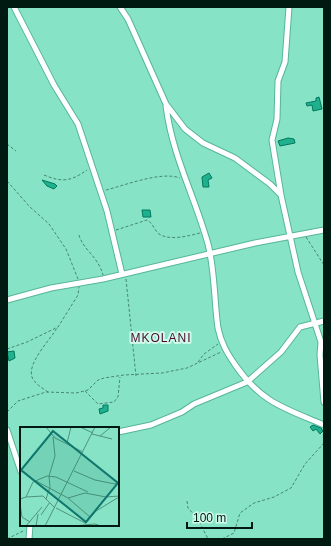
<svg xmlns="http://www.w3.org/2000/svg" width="331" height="546" font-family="Helvetica,sans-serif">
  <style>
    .building { fill: #1fb08d; stroke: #03785f }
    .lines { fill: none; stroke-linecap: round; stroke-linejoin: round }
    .minor-casing { stroke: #57b598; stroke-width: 7 }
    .path { stroke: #488672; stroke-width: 1; stroke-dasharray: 3 2; stroke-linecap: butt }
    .minor { stroke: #fff; stroke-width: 5 }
    .labels { text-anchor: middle; stroke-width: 4; stroke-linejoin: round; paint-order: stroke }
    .quarter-label { font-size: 12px; letter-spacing: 1px; fill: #4a0b2f; stroke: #cefaea }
    .inset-road { fill: none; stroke: #50937d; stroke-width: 1 }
    .view { fill: #0f766e; fill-opacity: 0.15; stroke: #0f766e; stroke-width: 2 }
    .inset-edge { fill: none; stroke: #001a12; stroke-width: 2 }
  </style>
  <rect width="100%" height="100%" fill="#86e3c5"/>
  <path class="building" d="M319 97 322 109 313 111 312 105 307 106 306 103 316 101V98Z
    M288 138 294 139 295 143 280 146 278 141Z
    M209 173 212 178 208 180 209 187H203L202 177Z
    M42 180 55 184 57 186 54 189 47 186Z
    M142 210H150L151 217H143Z
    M14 351 15 358 9 361 7 352Z
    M103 405H108V411L100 414 99 409 103 408Z
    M313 425 321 428 323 431 320 434 316 429 313 431 310 427Z"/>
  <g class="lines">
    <defs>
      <path id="minor" d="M14 7 54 85 78 124 107 211 122 274
        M120 7 128 19 166 104 185 129 203 143 235 158 270 184 281 195 298 272 321 342 320 355 324 402
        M166 106C172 155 195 197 208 244 215 271 214 300 218 328 221 343 227 353 236 366 262 403 284 408 324 425
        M281 195 272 140 277 119 278 81 285 62 289 7
        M7 300 51 288 103 279 255 243 324 230
        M7 430 21 472
        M118 432 151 425 182 412 194 404 247 382 281 352 300 327 324 321
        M29 539 30 525"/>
    </defs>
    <use href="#minor" class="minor-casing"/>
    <path class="path" d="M7 144 16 151
      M44 175C63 183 71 181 87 170
      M7 181 30 207 49 224 66 249 78 279
      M106 190C126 185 161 171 180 178
      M116 230 147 220C153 223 154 230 159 234 170 241 188 236 200 233
      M79 235C83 250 98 256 103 275
      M306 237 324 265
      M126 279 136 376
      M7 349 27 342 58 327 78 295 79 287
      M198 362 204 354 218 344
      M85 391 98 404 114 402 118 397 120 377
      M48 392C42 388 34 383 32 377 27 363 50 340 57 328
      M7 412 18 401 46 392 76 393 88 390 98 380 104 378 124 375 162 373 187 368 221 352
      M187 501 188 508 198 519 208 539
      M7 539 25 530
      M222 539 234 533 240 513 254 503 274 497 291 488 305 464 324 443"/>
    <use href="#minor" class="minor"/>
  </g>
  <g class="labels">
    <g class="quarter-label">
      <text x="161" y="342">MKOLANI</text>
    </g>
  </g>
  <g transform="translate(20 427)">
    <rect width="99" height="99" fill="#86e3c5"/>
    <path class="inset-road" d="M26 0 35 11 63 25M60 0 73 6M72 7 92 12M80 9 91 0M47 16 51 0M54 44 75 53 95 57 99 54M16 54 48 71 65 66 86 70 99 69M6 70 23 69 35 81M48 71 70 90M0 72 6 70 13 55 27 49 36 50 68 65M26 72 30 60 29 49 35 29 33 10M0 77 2 90 10 95M36 81 65 96M21 88 30 75M65 97 76 84 99 70M6 99 22 80M16 99 18 87M25 99 75 0M54 99 75 97 81 99"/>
    <path class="view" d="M33 4 98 56 66 95 1 43Z"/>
    <rect width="99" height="99" class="inset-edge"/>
  </g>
  <rect width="331" height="546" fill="none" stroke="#001a12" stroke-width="16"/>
  <path d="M187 522v6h65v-6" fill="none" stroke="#001a12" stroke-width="2"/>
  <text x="193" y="522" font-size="12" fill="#001a12" stroke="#cefaea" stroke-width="3" paint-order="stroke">100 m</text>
</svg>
